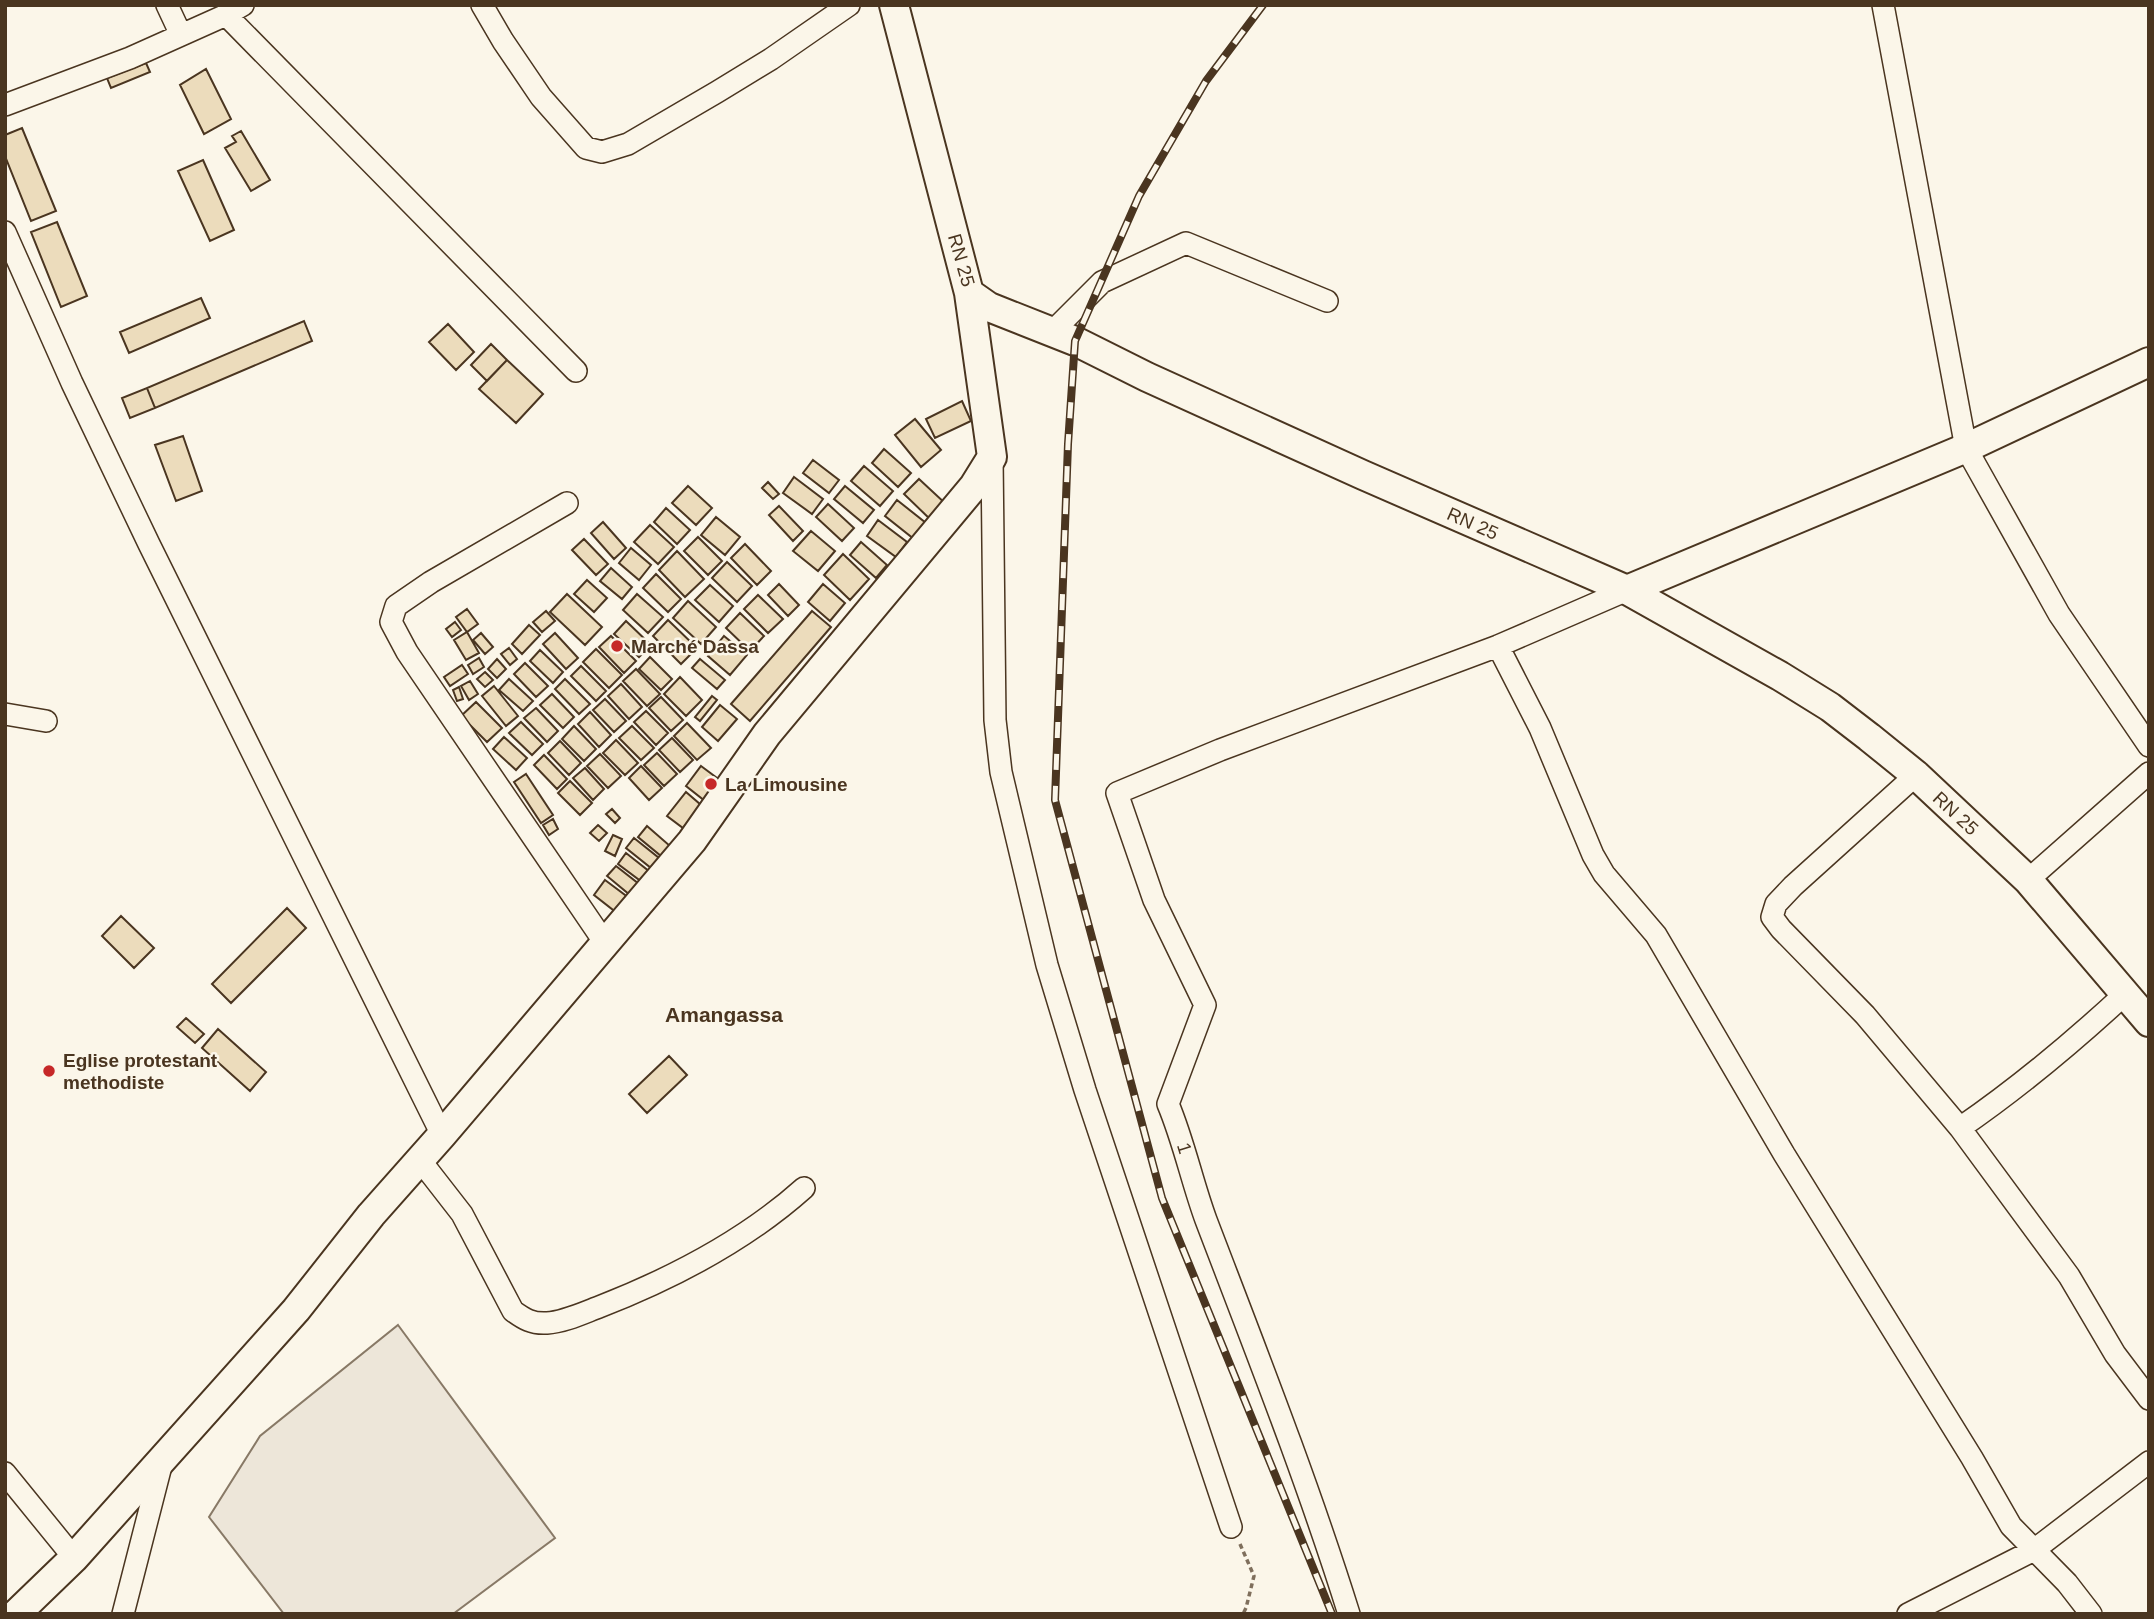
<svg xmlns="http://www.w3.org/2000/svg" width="2154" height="1619" font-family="Helvetica,sans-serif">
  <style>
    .green { fill: #ede6d9; stroke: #887966; stroke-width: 2 }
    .building { fill: #ecdcbc; stroke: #4a3520; stroke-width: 2 }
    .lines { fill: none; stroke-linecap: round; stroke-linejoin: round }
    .minor-casing { stroke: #4a3520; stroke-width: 24 }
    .major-casing { stroke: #4a3520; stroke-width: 32 }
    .path { stroke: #7f6f5c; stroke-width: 3.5; stroke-dasharray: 5 3.5; stroke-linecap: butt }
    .minor { stroke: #fbf6e9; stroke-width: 21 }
    .major { stroke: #fbf6e9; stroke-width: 28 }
    .rail-casing { stroke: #4a3520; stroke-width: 8 }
    .rail { stroke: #fbf6e9; stroke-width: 5; stroke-dasharray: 16; stroke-linecap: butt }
    .poi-dot { fill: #c62828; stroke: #fbf6e9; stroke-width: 2.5 }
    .labels { text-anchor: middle; stroke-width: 5; stroke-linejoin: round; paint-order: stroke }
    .street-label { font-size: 19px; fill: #4a3520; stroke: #fbf6e9 }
    .poi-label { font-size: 19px; font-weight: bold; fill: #4a3520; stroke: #fbf6e9; text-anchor: start }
    .neighbourhood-label { font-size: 21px; font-weight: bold; fill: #4a3520; stroke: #fbf6e9 }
  </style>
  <rect width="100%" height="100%" fill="#fbf6e9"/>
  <path class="green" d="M398 1325 555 1538 453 1614H284L209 1517 260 1436Z"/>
  <path class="building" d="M146 63 150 72 111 88 107 78Z
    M206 69 231 119 204 134 180 85Z
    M22 128 56 211 31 221 5 156V135Z
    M241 131 270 180 251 191 225 148 236 142 232 136Z
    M203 160 234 230 210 241 178 171Z
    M57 222 87 296 61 307 31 232Z
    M201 298 210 318 129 353 120 332Z
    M304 321 312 341 155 408 147 388Z
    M448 324 474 352 456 370 429 342Z
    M491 344 507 360 487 381 471 365Z
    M507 360 543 394 516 423 479 389Z
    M147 388 155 408 130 418 122 398Z
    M962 401 971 421 935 438 926 419Z
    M915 419 941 450 921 467 895 435Z
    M183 436 202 491 176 501 155 445Z
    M884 449 911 473 898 487 872 463Z
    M813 460 839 480 829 493 803 473Z
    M864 466 893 491 880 506 851 481Z
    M794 477 823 499 812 514 783 493Z
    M919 479 947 505 932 521 904 494Z
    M768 482 779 494 773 499 762 488Z
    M688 486 712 508 696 525 672 503Z
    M845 486 874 510 863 523 834 499Z
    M897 500 931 527 919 543 885 516Z
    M828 504 854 528 842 541 816 517Z
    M779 506 803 531 793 541 769 515Z
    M666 508 690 530 677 544 654 522Z
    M716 517 740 537 725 555 701 535Z
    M878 520 907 542 896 557 867 536Z
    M603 522 626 548 614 559 591 533Z
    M650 525 674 547 658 564 634 542Z
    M811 531 835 551 818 571 793 551Z
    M698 537 722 561 708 575 684 551Z
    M584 539 608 564 596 575 572 550Z
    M861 542 887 565 876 578 850 555Z
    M745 544 771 571 757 585 731 558Z
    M631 548 651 565 639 580 619 563Z
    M677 551 704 579 685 597 659 570Z
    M843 554 869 579 850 600 824 575Z
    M727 562 752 586 737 602 712 578Z
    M611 568 632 587 622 599 600 581Z
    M656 574 681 599 668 612 643 588Z
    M587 580 607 598 594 612 574 594Z
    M779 584 799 605 788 616 768 595Z
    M823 584 845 603 830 621 808 602Z
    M710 585 733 606 719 622 695 600Z
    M567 594 602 627 585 645 550 612Z
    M637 594 663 617 648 633 623 610Z
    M758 595 783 619 768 633 744 609Z
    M688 601 716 627 701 644 673 618Z
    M467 609 478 624 467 632 456 617Z
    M546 611 555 621 542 632 533 622Z
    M812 611 831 627 750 721 731 704Z
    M740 613 764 636 750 651 726 628Z
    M668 620 697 648 681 664 653 636Z
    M626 621 651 645 639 657 614 634Z
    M455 622 461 630 452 637 446 629Z
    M529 625 540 635 522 654 512 644Z
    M467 632 479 653 466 660 454 640Z
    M481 633 493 647 485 654 473 640Z
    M555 633 578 658 566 669 543 644Z
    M611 636 636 661 624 673 599 647Z
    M724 636 747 655 730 675 708 656Z
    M509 648 517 659 510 665 501 654Z
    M596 649 622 675 609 688 583 662Z
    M540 650 563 672 553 683 530 661Z
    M650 657 672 679 661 690 639 669Z
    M479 658 484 667 473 674 468 665Z
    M497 659 506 669 497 678 488 669Z
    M700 659 725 680 717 689 692 668Z
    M525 663 548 686 536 697 514 674Z
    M462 665 468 674 450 686 444 677Z
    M581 666 606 691 596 701 571 676Z
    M636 669 660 694 647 706 623 681Z
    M485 672 493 680 485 687 477 679Z
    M680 677 702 700 686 716 664 694Z
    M509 679 533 701 523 711 499 690Z
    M565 679 590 704 579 714 555 689Z
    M470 681 478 694 469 700 461 686Z
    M621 684 642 707 629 719 608 696Z
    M494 686 518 716 506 726 482 696Z
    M459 687 463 699 457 701 453 690Z
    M552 694 574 717 563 728 540 705Z
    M712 696 717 700 700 721 695 717Z
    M661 697 683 720 671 731 649 708Z
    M605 699 626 721 614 732 593 710Z
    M476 702 502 728 487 742 461 716Z
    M720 705 737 719 718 741 702 727Z
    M536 708 558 731 547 742 524 718Z
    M646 711 668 733 656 745 634 722Z
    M590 712 611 735 599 747 578 724Z
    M521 722 543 744 532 755 509 733Z
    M687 723 711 748 697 760 674 736Z
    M574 726 596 749 584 761 562 739Z
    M632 726 654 748 641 760 619 738Z
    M504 737 527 758 516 770 493 749Z
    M672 738 693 760 680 772 659 750Z
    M616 740 638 763 625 775 603 753Z
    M560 741 581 763 569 775 548 753Z
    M657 753 677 774 664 786 644 765Z
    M600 754 621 776 608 788 587 766Z
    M544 755 567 779 557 789 534 765Z
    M641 766 662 788 649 800 629 778Z
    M701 766 721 781 705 801 686 786Z
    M585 768 604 789 593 800 573 778Z
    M526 774 553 815 541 823 514 782Z
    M570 781 592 803 580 815 558 793Z
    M686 792 701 805 683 828 667 816Z
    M612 809 620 818 615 823 606 814Z
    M553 819 558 829 549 835 543 825Z
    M598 825 607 833 599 841 590 833Z
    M647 826 670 846 661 856 638 837Z
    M613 835 622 839 615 856 605 851Z
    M634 838 659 858 651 868 626 848Z
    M626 853 650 872 642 882 618 864Z
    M616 866 639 884 630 895 607 876Z
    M605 880 629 898 617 913 594 895Z
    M287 908 306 928 231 1003 212 984Z
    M121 916 154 948 134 968 102 936Z
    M186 1018 204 1034 195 1043 177 1027Z
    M218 1029 266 1072 250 1091 202 1048Z
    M669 1056 687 1075 647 1113 629 1094Z"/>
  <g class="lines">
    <defs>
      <path id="minor" d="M167 5 181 35
        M482 5 503 41 541 97 586 148 602 152 628 144 717 92 771 59 849 5
        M1883 5 1966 448 2059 614 2149 746
        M226 15 576 371
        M5 105 130 58 226 15 243 5
        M5 232 72 383 149 544 442 1135
        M1052 332 1102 282 1186 243 1327 301
        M992 457 995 720 1001 772 1047 965 1085 1090 1231 1527
        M567 503 431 582 396 606 391 622 407 652 605 943
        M1498 646 1540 728 1593 855 1604 874 1656 935 1784 1154 1972 1458 2011 1526 2067 1583 2091 1614
        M5 714 46 721
        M1916 775 1793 886 1776 904 1772 917 1781 929 1865 1015 1960 1128 2069 1276 2115 1354 2149 1399
        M2028 880 2149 773
        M1960 1128C2021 1086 2071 1044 2125 994
        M420 1160 462 1214 513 1311C524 1319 532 1324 547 1323 564 1322 583 1313 599 1307 671 1279 746 1240 804 1188
        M5 1473 74 1558
        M123 1614 162 1462
        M1349 1614C1307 1480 1256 1351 1206 1220 1192 1182 1184 1142 1168 1104L1205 1005 1154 900 1117 793 1220 750 1498 646 1627 590
        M1908 1614 2034 1550 2149 1462"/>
      <path id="major" d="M894 5 969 293 989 307 1075 341 1147 377 1363 475 1627 590 1780 676 1830 707 1869 737 1916 775 2028 880 2149 1022
        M1627 590 1966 448 2149 362
        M16 1614 74 1558 296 1310 371 1215 442 1135 692 841 767 734 974 486 992 457 969 293"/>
    </defs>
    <use href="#minor" class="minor-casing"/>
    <use href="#major" class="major-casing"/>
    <path class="path" d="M1240 1544 1254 1576 1246 1608 1243 1614"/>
    <use href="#minor" class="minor"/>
    <use href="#major" class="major"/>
    <defs>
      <path id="rail" d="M1263 5 1206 81 1139 196 1075 341 1068 444 1055 800 1162 1198 1332 1614"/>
    </defs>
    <use href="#rail" class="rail-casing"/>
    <use href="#rail" class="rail"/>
  </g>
  <g class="poi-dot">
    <circle cx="617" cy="646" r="7"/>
    <circle cx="711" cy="784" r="7"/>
    <circle cx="49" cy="1071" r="7"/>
  </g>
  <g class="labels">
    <g class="street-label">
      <text transform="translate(962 260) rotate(74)" y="7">RN 25</text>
      <text transform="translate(1473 523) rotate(24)" y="7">RN 25</text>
      <text transform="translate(1956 813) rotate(43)" y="7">RN 25</text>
      <text transform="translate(1185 1148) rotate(73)" y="7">1</text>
    </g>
    <g class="poi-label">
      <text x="631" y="653">Marché Dassa</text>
      <text x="725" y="791">La Limousine</text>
      <text x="63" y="1067">Eglise protestant<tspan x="63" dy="22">methodiste</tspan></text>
    </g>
    <g class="neighbourhood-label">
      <text x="724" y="1022">Amangassa</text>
    </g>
  </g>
  <rect width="2154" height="1619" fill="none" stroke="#4a3520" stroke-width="14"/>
</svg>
